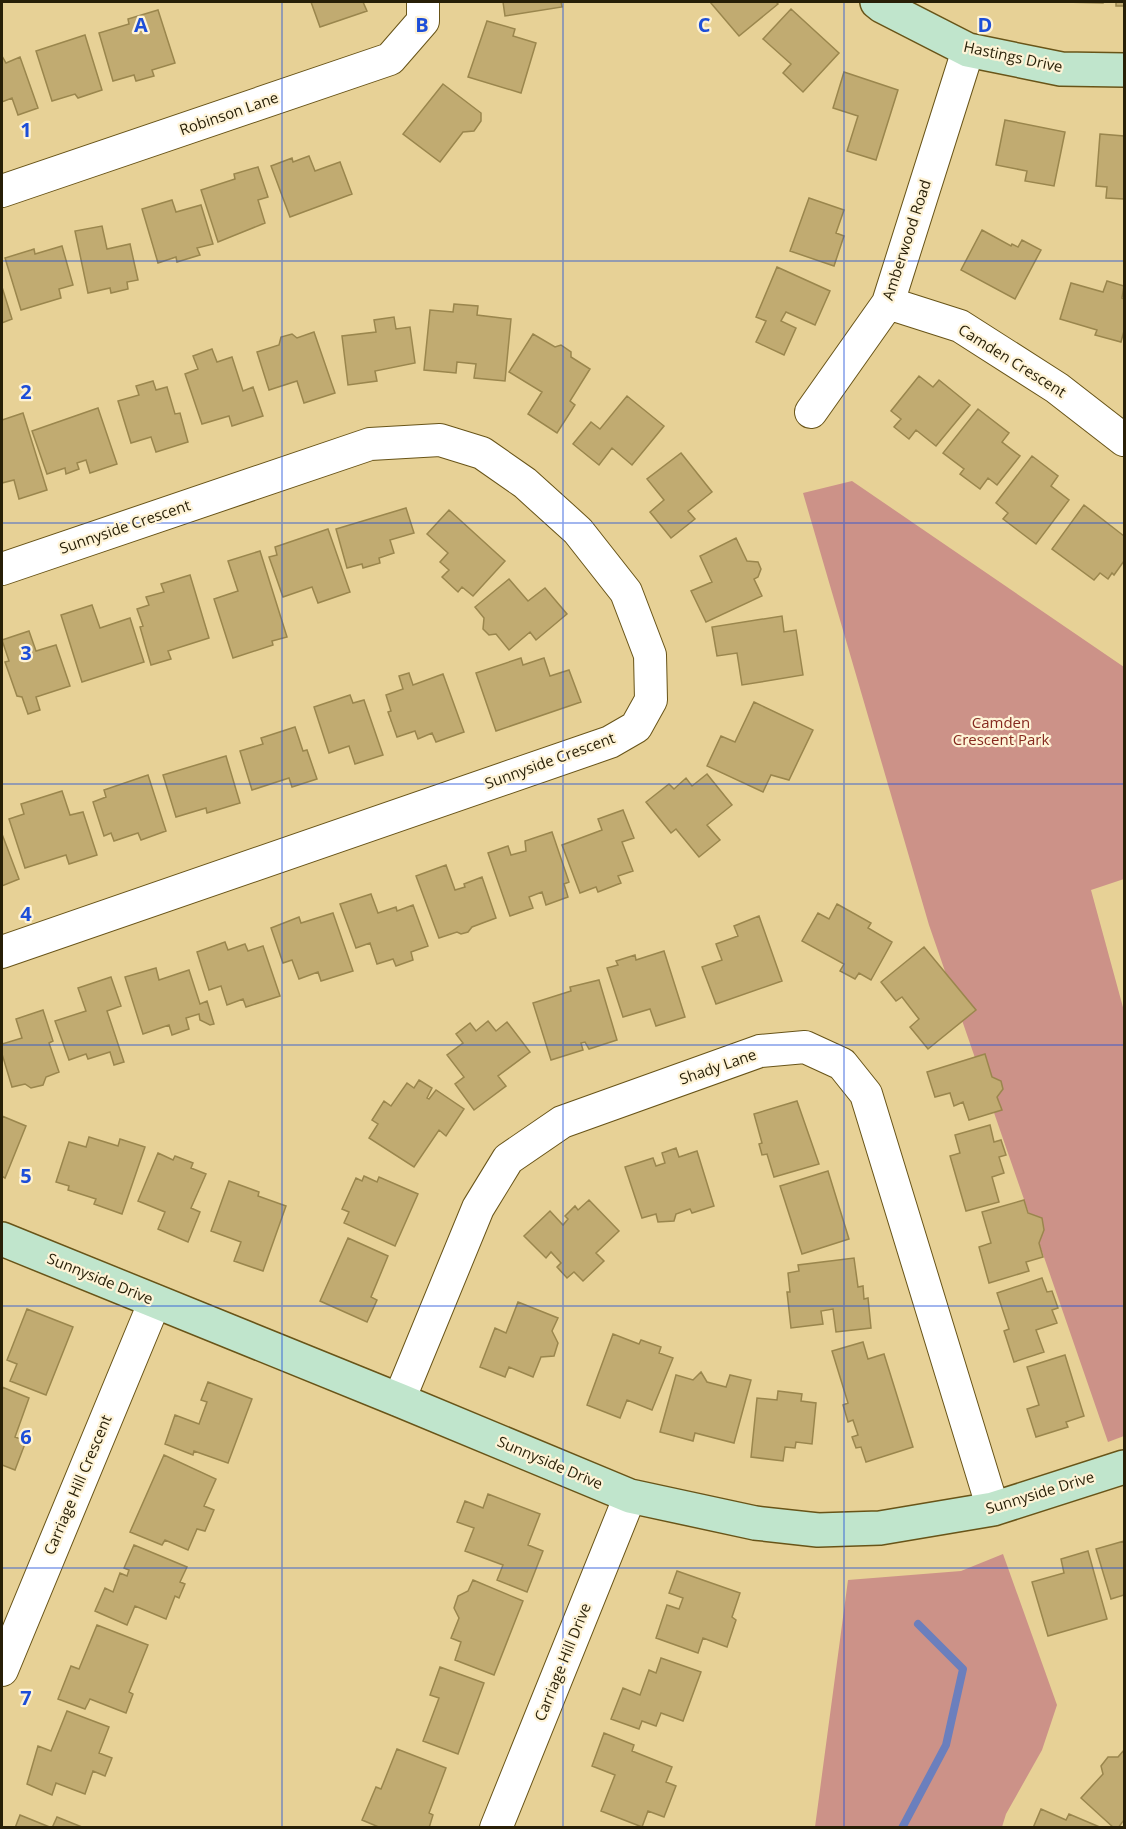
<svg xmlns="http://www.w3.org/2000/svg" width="1126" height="1829" font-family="'Open Sans',sans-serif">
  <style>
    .green { fill: #cc9288 }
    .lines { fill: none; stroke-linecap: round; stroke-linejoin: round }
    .stream { stroke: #6b7fbd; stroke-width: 8 }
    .building { fill: #c1ab71; stroke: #9a864d; stroke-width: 1.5 }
    .street-casing { stroke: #685418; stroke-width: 34 }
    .secondary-casing { stroke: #685418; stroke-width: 36 }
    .street { stroke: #fff; stroke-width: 32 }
    .secondary { stroke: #c0e5cc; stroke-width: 33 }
    .grid { fill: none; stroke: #1d4ed8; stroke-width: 1.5; stroke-opacity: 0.55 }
    .labels { text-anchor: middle; stroke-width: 4.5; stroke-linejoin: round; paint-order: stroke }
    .street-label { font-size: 15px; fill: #271f07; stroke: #fef3d6 }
    .park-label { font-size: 15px; fill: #85291f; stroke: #fef3d6 }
    .grid-label { font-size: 20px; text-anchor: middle; font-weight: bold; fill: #1d4ed8; stroke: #fef3d6; stroke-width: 4.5; stroke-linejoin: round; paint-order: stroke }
  </style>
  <rect width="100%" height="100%" fill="#e7d196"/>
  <path class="green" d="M852 481 1124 667V879L1091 890 1124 1011V1436L1108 1442 929 925 803 493Z
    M1003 1554 1057 1705 1042 1750 1006 1814 1002 1827H815L848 1580 961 1571Z"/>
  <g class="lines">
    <path class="stream" d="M902 1828 946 1745 963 1669 918 1624"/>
  </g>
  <path class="building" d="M311 2H363L367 11 320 27Z
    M503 2H561L562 7 505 16Z
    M710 2H776L778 4 739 36Z
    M1063 2H1103V3Z
    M1116 2H1124V6H1116Z
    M791 9 839 53 803 92 783 73 791 64 763 39Z
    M158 10 175 63 152 70 154 76 136 81 134 75 113 81 99 33 129 24 128 19Z
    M487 21 515 29 513 36 536 43 521 93 468 77Z
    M85 35 102 90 78 98 75 94 52 101 36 51Z
    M2 56 6 63 20 57 38 108 18 115 12 98 2 102Z
    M844 72 898 90 876 160 847 151 858 116 833 108Z
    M443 84 481 113V121L474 131 463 132 440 162 403 134Z
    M1005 120 1065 132 1054 186 1025 181 1027 171 996 165Z
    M1100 134 1124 136V199L1106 198 1107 187 1096 186Z
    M309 156 315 171 340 162 352 194 290 217 271 166 292 158 293 162Z
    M258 167 268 197 258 200 265 223 218 242 201 190 235 179 234 174Z
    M809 198 844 210 836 233 844 236 834 266 790 251Z
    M172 200 176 212 201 205 213 244 197 248 200 255 177 262 176 257 158 263 142 209Z
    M102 226 107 249 130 244 138 280 127 282 128 289 111 293 110 288 88 293 75 231Z
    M982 230 1011 246 1012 244 1018 247 1022 240 1041 250 1015 299 961 270Z
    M62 246 73 285 59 289 61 298 21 310 5 258 31 250 34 249 35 254Z
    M777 267 830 291 815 325 786 312 781 321 796 328 784 355 756 342 766 321 756 317Z
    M1107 281 1124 286 1122 298 1124 299V331L1121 342 1095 335 1097 330 1060 319 1071 283 1103 292Z
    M2 287 12 319 2 323Z
    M454 304 478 306 477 315 511 319 505 381 474 378 476 364 457 362 456 373 424 370 430 310 453 312Z
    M394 317 396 329 410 327 415 363 375 371 377 381 348 385 342 336 376 332 374 320Z
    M314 332 335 393 304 403 297 381 269 390 257 352 279 345 281 337 292 334 297 338Z
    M533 334 555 347 561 345 571 352V357L590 369 570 401 575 405 557 433 528 414 542 392 509 372Z
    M212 349 217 362 232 357 243 391 253 387 263 416 232 426 229 416 202 424 185 374 198 369 193 356Z
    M919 376 933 387 939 380 970 405 936 446 916 430 909 439 894 427 901 419 891 411Z
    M153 381 156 390 167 387 175 414 180 413 188 442 156 452 151 437 131 443 118 401 139 395 136 386Z
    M627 396 664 426 632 465 612 448 599 465 573 444 591 422 600 429Z
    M98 408 117 464 90 473 86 460 77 463 79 469 66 474 65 468 47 474 32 431Z
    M978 409 1009 433 1002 442 1020 456 997 485 988 478 980 489 960 474 964 469 943 453Z
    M23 413 47 490 19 499 14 480 2 483V420Z
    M681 453 712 492 688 511 695 519 671 538 650 512 664 500 647 479Z
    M1032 456 1058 476 1051 486 1069 500 1036 544 1003 519 1008 513 996 503Z
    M1084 505 1124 536V561L1114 575 1112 573 1108 579 1100 573 1094 580 1052 549Z
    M406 508 414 533 390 540 394 553 379 558 380 563 363 568 362 564 347 568 336 529Z
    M449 510 505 561 473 596 462 587 458 592 442 577 449 570 440 562 448 553 427 534Z
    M328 529 350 592 318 603 312 587 283 597 269 557 277 555 275 547Z
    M736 538 747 561 758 562 761 569 758 577 754 579 762 596 706 622 691 591 712 582 700 556Z
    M260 551 287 637 272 641 273 645 233 658 214 599 238 591 228 561Z
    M190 575 209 638 168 651 171 659 151 665 140 627 143 626 137 609 149 605 146 597 164 592 161 584Z
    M509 579 528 601 545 588 567 614 536 640 530 632 509 650 496 634 489 635 483 629 484 618 475 607Z
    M92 605 100 628 130 618 144 662 82 682 61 615Z
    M782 616 784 632 796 630 803 675 742 685 737 653 717 656 712 627Z
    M29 631 36 651 56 645 70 686 36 697 40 710 28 714 22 697 17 696 5 662 9 661 2 640Z
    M521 658 523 665 544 658 550 676 569 670 581 702 496 731 476 673Z
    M409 673 413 685 443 674 464 732 436 742 432 733 418 739 415 731 397 737 388 712 391 711 386 695 403 689 399 676Z
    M350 695 353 703 364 700 383 755 355 764 349 746 329 753 314 707Z
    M754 702 813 730 789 780 771 775 763 792 707 766 721 736 735 742Z
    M295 727 303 751 307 750 317 779 292 787 289 778 252 790 240 751 263 744 261 738Z
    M226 756 240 803 207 813 206 808 176 817 163 775Z
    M707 774 732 805 707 825 720 840 699 857 676 829 671 833 646 802 669 784 674 789 686 778 692 786Z
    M148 775 166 831 141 840 138 833 114 841 111 833 104 836 93 802 106 797 104 790Z
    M62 791 70 815 83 812 97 855 69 864 66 855 25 868 9 819 24 814 21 804Z
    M623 810 634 838 622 842 633 871 618 876 621 883 598 892 596 887 580 893 562 845 602 830 598 819Z
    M552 832 569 882 564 884 568 897 546 905 542 892 529 897 533 908 510 916 488 853 508 846 511 855 526 851 525 841Z
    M2 834 19 879 2 886Z
    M446 865 455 890 465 887 464 884 482 877 496 918 472 927 468 932 461 934 457 932 439 938 416 876Z
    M371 894 378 913 396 907 397 911 413 905 428 946 411 952 413 960 396 966 393 959 377 964 370 943 356 948 340 904Z
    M837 904 871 923 868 928 892 942 871 980 859 973 855 979 840 971 844 964 802 941 818 913 829 919Z
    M333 913 353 971 321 981 318 972 299 979 292 960 283 963 271 928 299 917 301 923Z
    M759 916 782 981 716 1004 702 967 722 960 716 944 738 936 734 926Z
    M225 942 228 950 245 944 248 951 263 946 280 996 246 1007 243 999 227 1005 221 986 209 990 197 952Z
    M924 947 976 1010 928 1049 910 1027 919 1019 902 997 896 1001 881 982Z
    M664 951 685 1017 656 1026 650 1009 623 1017 607 968 618 965 616 961 635 955 636 960Z
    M156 968 159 980 189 970 200 1004 207 1001 214 1024 210 1025 200 1020 199 1014 186 1018 189 1029 172 1035 169 1025 143 1034 125 977Z
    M111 977 121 1006 107 1011 124 1062 114 1065 110 1052 88 1059 86 1054 69 1060 55 1021 86 1011 78 988Z
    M599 980 617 1040 589 1049 585 1042 581 1043 583 1050 551 1060 533 1003 571 991 570 987Z
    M43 1010 53 1041 49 1043 59 1072 46 1077 43 1085 31 1088 25 1084 12 1087 2 1054V1044L22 1038 16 1019Z
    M488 1021 496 1031 507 1022 530 1052 498 1076 506 1086 474 1110 455 1084 464 1077 447 1055 463 1043 456 1034 470 1023 476 1031Z
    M985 1054 992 1077 1001 1081 1003 1089 997 1097 1002 1110 969 1120 963 1102 954 1106 950 1093 935 1097 927 1072Z
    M419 1080 432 1088 427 1098 429 1099 436 1090 464 1109 446 1136 439 1130 414 1167 369 1138 378 1124 372 1120 384 1101 391 1106 407 1083 414 1088Z
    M797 1101 819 1164 774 1177 767 1154 762 1155 759 1144 762 1143 754 1114Z
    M2 1116 26 1126 5 1178 2 1176Z
    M990 1125 994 1142 1001 1140 1006 1155 999 1157 1004 1173 992 1177 999 1202 966 1211 950 1156 960 1153 955 1135Z
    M89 1137 118 1146 120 1139 145 1147 122 1214 94 1204 96 1199 68 1190 69 1186 56 1182 69 1142 86 1147Z
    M676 1148 679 1157 697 1151 714 1206 692 1213 690 1209 676 1214 674 1221 658 1222 656 1214 642 1218 625 1167 653 1158 656 1166 665 1163 662 1153Z
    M158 1153 173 1160 175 1156 193 1163 191 1168 206 1174 191 1208 200 1212 188 1242 158 1229 165 1212 138 1201Z
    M828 1171 849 1239 802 1254 780 1186Z
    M364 1176 377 1182 379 1177 418 1194 395 1246 344 1223 349 1212 342 1209 356 1178 362 1181Z
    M229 1181 259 1192 258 1196 286 1206 263 1271 234 1261 241 1242 211 1231Z
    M589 1200 619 1231 596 1253 604 1261 583 1281 574 1272 567 1278 557 1267 561 1263 551 1252 546 1258 524 1236 550 1211 563 1225 568 1219 565 1216 575 1206 578 1210Z
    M1024 1200 1028 1213 1042 1218 1044 1230 1039 1243 1043 1257 1026 1262 1029 1271 989 1283 979 1247 991 1243 982 1212Z
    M348 1238 388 1256 371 1297 377 1300 367 1322 320 1301Z
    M854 1258 858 1287 863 1286 864 1299 868 1298 871 1328 836 1332 833 1309 821 1311 823 1324 791 1328 787 1292H790L788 1273 799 1271 798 1265Z
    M1042 1278 1047 1292 1052 1291 1058 1308 1052 1310 1057 1323 1036 1330 1044 1352 1014 1362 1004 1331 1009 1329 997 1293Z
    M518 1302 558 1318 552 1331 558 1343 554 1356 541 1357 533 1377 509 1367 505 1377 480 1367 495 1328 506 1333Z
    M27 1309 73 1327 46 1395 10 1381 17 1364 7 1360Z
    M613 1334 639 1344 641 1340 661 1347 659 1353 673 1358 652 1410 627 1400 620 1418 587 1405Z
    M863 1342 868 1359 884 1354 913 1447 866 1462 861 1447 856 1448 852 1437 858 1435 853 1420 848 1422 843 1405 848 1403 832 1351Z
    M1065 1355 1084 1416 1066 1422 1068 1427 1036 1437 1027 1409 1039 1405 1027 1367Z
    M701 1372 707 1382 726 1387 730 1375 751 1380 734 1443 695 1433 693 1441 660 1432 676 1375 693 1380Z
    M208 1382 252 1399 228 1463 194 1451 193 1455 165 1444 175 1415 199 1424 207 1402 201 1400Z
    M2 1387 29 1398 15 1437 26 1441 15 1470 2 1465Z
    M778 1391 802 1394 801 1401 816 1403 812 1444 796 1442 795 1448 785 1447 783 1461 751 1457 757 1398 777 1400Z
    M164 1455 216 1479 204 1506 214 1510 205 1531 197 1529 188 1550 165 1540 162 1545 130 1532Z
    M488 1494 540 1514 528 1545 543 1551 527 1592 497 1580 503 1565 465 1551 474 1528 457 1522 465 1501 483 1508Z
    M1124 1541V1595L1111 1599 1096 1549Z
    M134 1545 187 1567 180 1582 185 1584 179 1598 175 1596 166 1619 135 1606 127 1625 95 1611 105 1588 113 1592 120 1573 127 1576 129 1570 124 1568Z
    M1088 1551 1107 1619 1048 1636 1032 1582 1064 1573 1061 1559Z
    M677 1571 740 1593 732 1617 736 1620 727 1647 703 1638 698 1653 656 1638 667 1605 679 1609 683 1598 669 1593Z
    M473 1580 523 1601 494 1675 455 1660 461 1642 451 1638 459 1618 454 1608 458 1596 468 1591Z
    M97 1625 148 1645 129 1692 133 1694 126 1713 90 1699 85 1709 58 1699 71 1666 79 1669Z
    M661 1658 701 1672 683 1721 661 1713 656 1726 642 1721 639 1729 611 1719 623 1688 640 1695 649 1670 656 1673Z
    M440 1667 484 1683 458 1754 423 1741 439 1698 430 1695Z
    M67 1711 109 1727 99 1753 112 1758 105 1776 93 1771 85 1794 56 1783 52 1795 27 1784 38 1746 51 1751Z
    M604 1733 634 1745 632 1751 672 1767 666 1782 676 1786 664 1817 648 1811 642 1827 601 1811 615 1775 592 1766Z
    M397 1749 446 1768 429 1813 433 1815 429 1828H381L362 1820 376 1787 381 1789Z
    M1124 1750V1820L1118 1828H1114L1081 1798 1103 1774 1101 1766 1108 1757H1118Z
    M1041 1809 1066 1820 1069 1814 1102 1828H1033Z
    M20 1815 52 1828H15Z
    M57 1817 82 1827V1828H52Z"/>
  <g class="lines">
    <defs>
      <path id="street" d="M2 191 390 59 423 21V2
        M888 303 960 326 1057 388 1124 440
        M811 412 888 303 968 50
        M2 569 370 444 440 440 482 453 525 483 578 531 626 592 650 655 651 700 636 727 610 742 2 952
        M399 1400 478 1208 508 1159 562 1122 760 1051 805 1047 842 1064 866 1094 993 1509
        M2 1670 155 1301
        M496 1828 630 1496"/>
      <path id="secondary" d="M877 2 882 6 968 50 1061 69 1124 70
        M2 1239 399 1400 630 1496 755 1523 818 1530 880 1528 993 1509 1124 1467"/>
    </defs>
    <use href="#street" class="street-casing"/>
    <use href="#secondary" class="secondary-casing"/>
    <use href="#street" class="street"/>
    <use href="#secondary" class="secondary"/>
  </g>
  <path class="grid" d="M282 2V1828M563 2V1828M844 2V1828M2 261H1124M2 523H1124M2 784H1124M2 1045H1124M2 1306H1124M2 1568H1124"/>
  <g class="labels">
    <g class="street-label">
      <text transform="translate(1013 57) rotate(12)" y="5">Hastings Drive</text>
      <text transform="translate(229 114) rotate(-19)" y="5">Robinson Lane</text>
      <text transform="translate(907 240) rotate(-72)" y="5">Amberwood Road</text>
      <text transform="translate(1012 361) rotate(32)" y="5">Camden Crescent</text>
      <text transform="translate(125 527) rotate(-19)" y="5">Sunnyside Crescent</text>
      <text transform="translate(550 761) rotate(-20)" y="5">Sunnyside Crescent</text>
      <text transform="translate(718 1067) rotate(-19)" y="5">Shady Lane</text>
      <text transform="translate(100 1279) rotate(22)" y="5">Sunnyside Drive</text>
      <text transform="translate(550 1463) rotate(23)" y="5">Sunnyside Drive</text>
      <text transform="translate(78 1485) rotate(-67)" y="5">Carriage Hill Crescent</text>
      <text transform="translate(1040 1493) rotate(-17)" y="5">Sunnyside Drive</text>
      <text transform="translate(563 1662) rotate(-68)" y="5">Carriage Hill Drive</text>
    </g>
    <g class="park-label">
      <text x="1001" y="728">Camden<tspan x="1001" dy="17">Crescent Park</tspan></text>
    </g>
  </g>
  <g class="grid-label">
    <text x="141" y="32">A</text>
    <text x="422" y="32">B</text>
    <text x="704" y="32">C</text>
    <text x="985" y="32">D</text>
    <text x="26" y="137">1</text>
    <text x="26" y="399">2</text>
    <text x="26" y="660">3</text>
    <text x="26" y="921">4</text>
    <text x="26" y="1183">5</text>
    <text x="26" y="1444">6</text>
    <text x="26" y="1705">7</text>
  </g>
  <rect width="1126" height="1829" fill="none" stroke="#271f07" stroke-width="6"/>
</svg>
